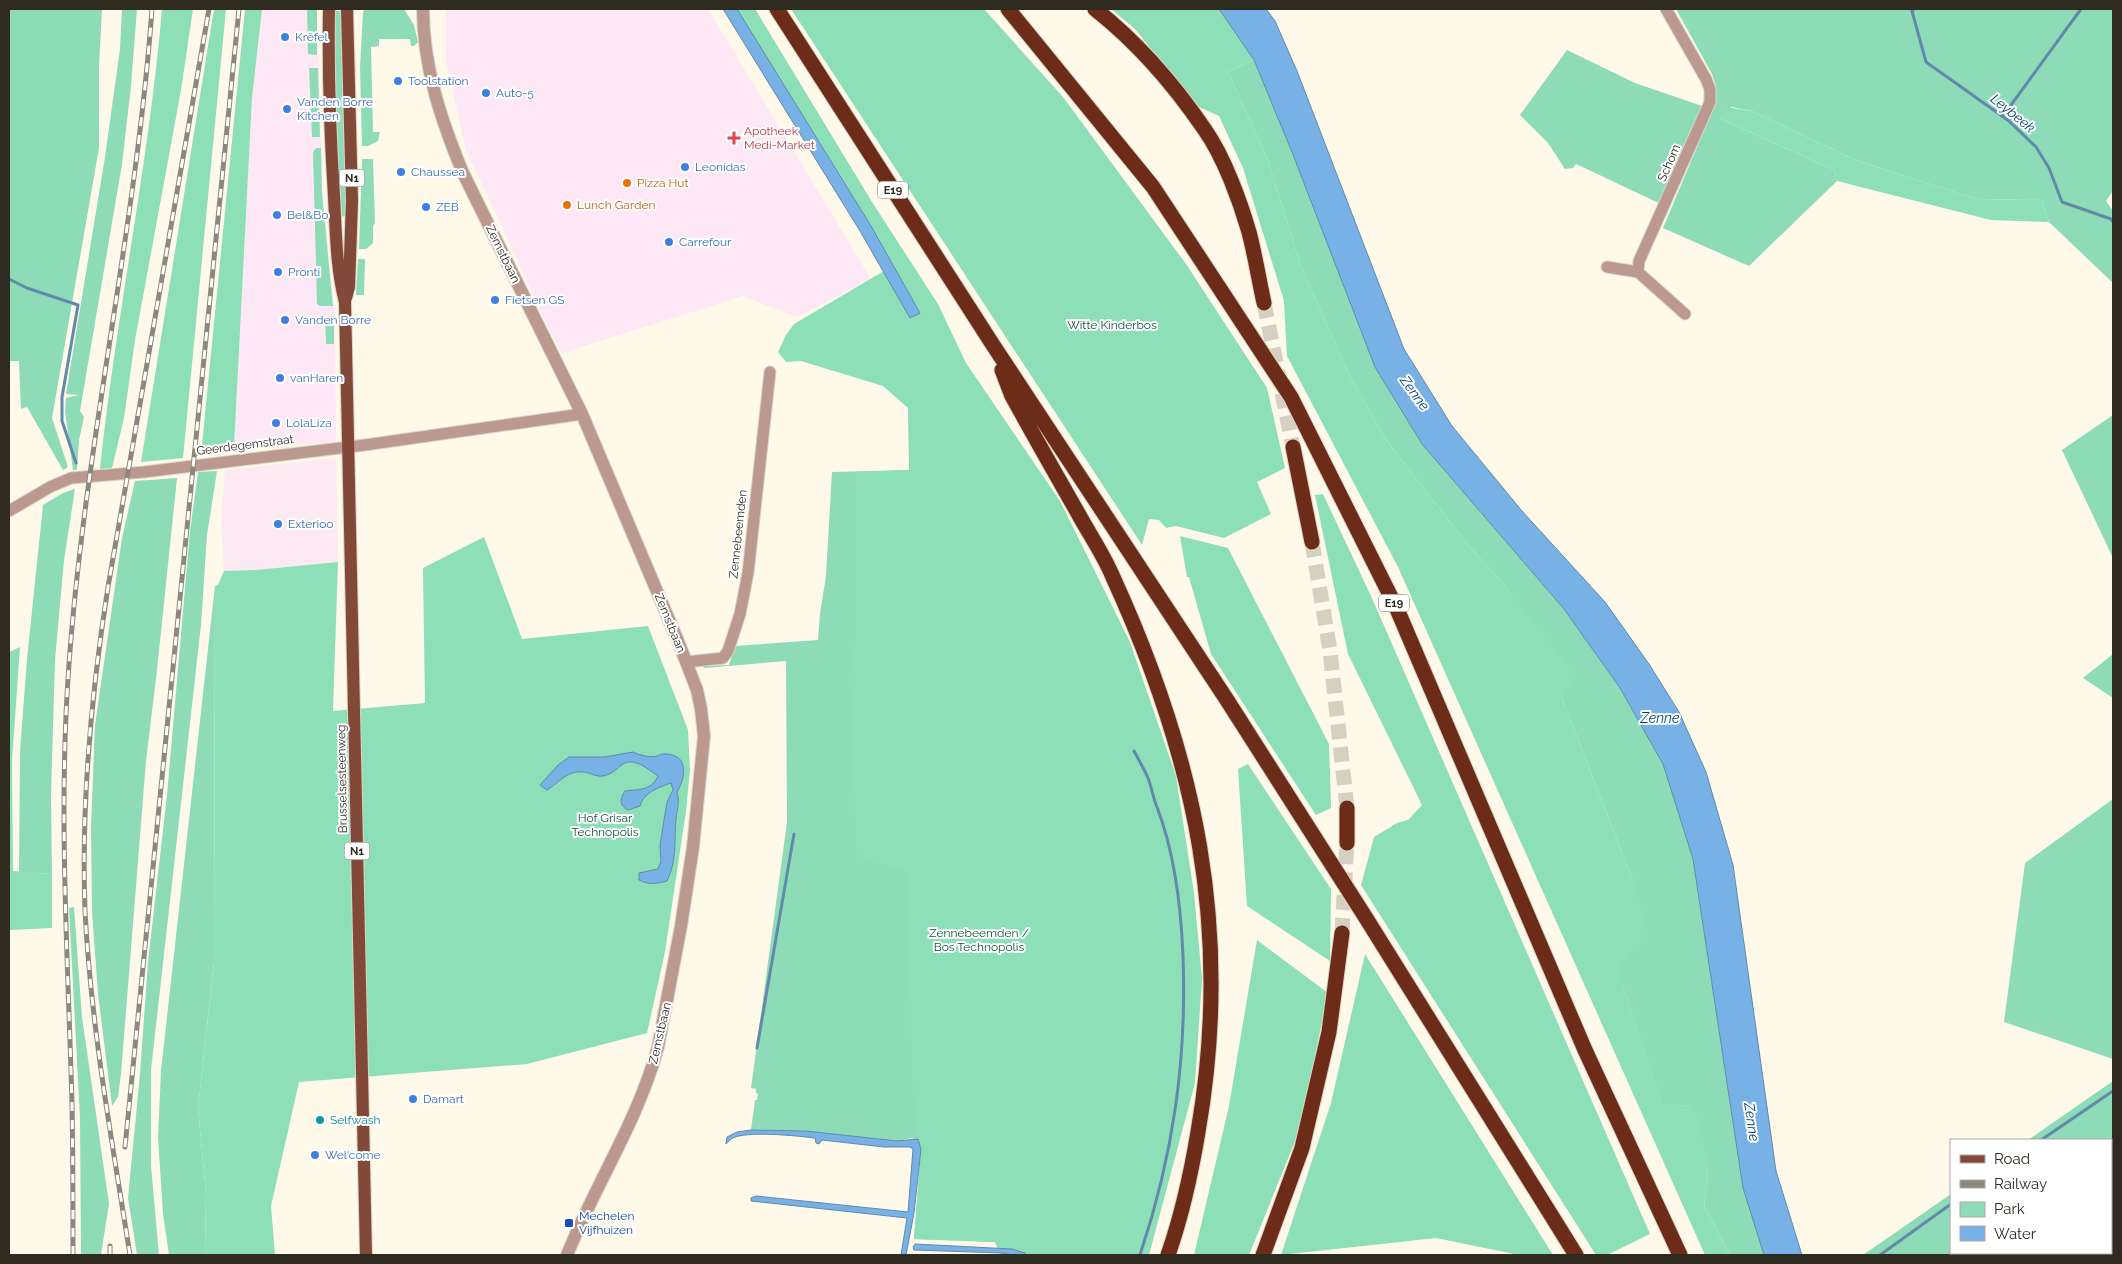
<svg xmlns="http://www.w3.org/2000/svg" width="2122" height="1264" font-family="Raleway,sans-serif">
  <style>
    .commercial { fill: #fee8f6 }
    .industrial { fill: #fde9f1 }
    .green { fill: #8edcb7 }
    .forest { fill: #8ddfb8 }
    .water { fill: #78b1e6; stroke: #6289ab }
    .lines { fill: none; stroke-linecap: round; stroke-linejoin: round }
    .stream { stroke: #6289ab; stroke-width: 3 }
    .motorway-tunnel { stroke: #d5d0c1; stroke-width: 15; stroke-dasharray: 15 8; stroke-linecap: butt }
    .minor-casing { stroke: #dad4c5; stroke-width: 13 }
    .tertiary-casing { stroke: #dad4c5; stroke-width: 14 }
    .primary-casing { stroke: #dad4c5; stroke-width: 14 }
    .motorway-casing { stroke: #dad4c5; stroke-width: 17 }
    .minor { stroke: #bb998e; stroke-width: 11 }
    .tertiary { stroke: #bb998e; stroke-width: 12 }
    .primary { stroke: #834938; stroke-width: 12 }
    .motorway { stroke: #6c2c17; stroke-width: 15 }
    .rail-casing { stroke: #8c887b; stroke-width: 5 }
    .rail { stroke: #fff; stroke-width: 3; stroke-dasharray: 9; stroke-linecap: butt }
    .shop-dot { fill: #3f7fe0; stroke: #fff; stroke-width: 2 }
    .health-dot { fill: #e0444e; stroke: #fff; stroke-width: 2 }
    .food-dot { fill: #e8710a; stroke: #fff; stroke-width: 2 }
    .culture-dot { fill: #0f9aa8; stroke: #fff; stroke-width: 2 }
    .transit-dot { fill: #1a4fb4; stroke: #fff; stroke-width: 2 }
    .labels { text-anchor: middle; stroke-width: 4; stroke-linejoin: round; paint-order: stroke }
    .shield { fill: #fff; stroke: #6d6b64; stroke-width: 1 }
    .shield-label { font-size: 11px; font-weight: bold; fill: #2f2b21 }
    .shop-label { font-size: 12px; fill: #366cbe; stroke: #fff; text-anchor: start }
    .health-label { font-size: 12px; fill: #be3a42; stroke: #fff; text-anchor: start }
    .street-label { font-size: 12px; fill: #2f2b21; stroke: #fff }
    .food-label { font-size: 12px; fill: #c56008; stroke: #fff; text-anchor: start }
    .park-label { font-size: 12px; fill: #0e5037; stroke: #fff }
    .culture-label { font-size: 12px; fill: #0d838f; stroke: #fff; text-anchor: start }
    .transit-label { font-size: 12px; fill: #164399; stroke: #fff; text-anchor: start }
    .water-label { font-size: 14px; font-style: italic; fill: #004373; stroke: #fff }
  </style>
  <rect width="100%" height="100%" fill="#fff9e9"/>
  <path class="commercial" d="M262 9H317L323 194 335 318 336 443 234 447 252 98Z
    M446 9H708L871 279 797 317 743 296 562 353 548 328 509 241 466 151 446 62Z"/>
  <path class="industrial" d="M336 458 338 562 256 570 224 571 221 519 225 470Z"/>
  <path class="green" d="M9 9H102L99 67V148L52 418 68 467 63 470 27 407 21 409 19 361H9Z
    M122 9H137L131 86 122 164 80 411 84 417 79 440 77 470H73L65 411 66 398 79 395 66 394 105 157 120 49Z
    M307 9H317V55L308 54Z
    M365 9H404L414 25 418 42 414 46H411L410 39H379V46L371 47 373 132H380L378 141 368 146H362L360 68 363 12Z
    M1676 9H2113V191L2106 201 2113 211V283L2049 222 2042 200 1977 199 1855 160 1752 111 1731 107 1721 119 1834 170 1837 181 1749 266 1663 228 1715 104 1716 86 1712 74Z
    M334 11H343L346 215 342 217 337 153Z
    M1567 50 1635 83 1705 107 1663 205 1576 164 1573 168 1565 169 1548 143 1520 115Z
    M1254 60 1292 152 1375 367 1422 444 1564 609 1620 688 1663 764 1693 859 1743 1188 1764 1255H1730L1704 1206 1708 1170 1690 1106 1662 1104 1622 984V961L1635 886 1562 698 1507 588 1468 545 1386 440 1349 374 1301 266 1267 158 1228 72Z
    M309 68H318L320 137H312Z
    M316 148H321L322 194 333 306H320L317 304 313 152Z
    M362 159H373L375 223 373 226V243L366 249H359Z
    M358 259H365L364 295H356Z
    M327 316H334V344H326L325 318Z
    M914 400 1001 1255 995 1242 914 1239 921 1149 920 1142 912 1138 897 1141 806 1131 751 1130 755 1100H757L758 1094 756 1093V1089L751 1088 787 822 786 661 704 668 703 666 729 665 735 646 818 640 820 613 826 576 832 472 909 470 908 408Z
    M2113 415V558L2062 450Z
    M217 471 207 535 201 625 151 1070V1166L159 1255H137L128 1198 140 1074 148 962 167 795 190 531 198 472Z
    M177 478 157 670 146 761 121 1074 118 1097 112 1106 98 994 92 912 91 826 95 725 122 538 135 481Z
    M75 489 64 560 55 660 51 795 52 874 19 872 20 751 27 659 43 505 63 493Z
    M215 586 214 962 198 1108 206 1194 205 1255H169L163 1214 158 1137 161 1071Z
    M2113 654V698L2083 678Z
    M2113 799V1059L2004 1022 2025 863Z
    M74 907 82 1017 109 1204 101 1255H81L80 1118 69 908Z
    M2113 1081V1255H1863L1951 1194V1253H2111V1140H2028Z"/>
  <path class="forest" d="M162 9H193L181 90 135 340 124 418 112 468 100 469C116 315 149 163 162 9Z
    M214 9H226L183 458 141 462Z
    M245 9H262L252 98 234 447 202 445Z
    M736 9H755L872 202 938 304 966 363 1060 501 1130 642 1176 776 1194 893 1202 979 1195 1083 1149 1255H1001L995 1242 914 1239 921 1149 918 1139 912 1074 907 872 857 856 849 675 856 636V472L910 470 908 408 883 386 801 361 786 362 778 352 786 335 794 324 884 271 910 318 920 313 858 206Z
    M791 9H984L1063 97 1186 264 1267 388 1285 468 1257 482 1271 514 1224 538 1176 526 1166 528 1159 520 1149 519 1142 545Z
    M1111 9H1219L1254 60 1228 72 1267 158 1301 266 1349 374 1386 440 1468 545 1507 588 1576 676 1562 698 1635 886 1648 934 1622 961V984L1662 1103 1690 1106 1700 1120 1708 1170 1704 1206 1730 1255H1705L1398 567 1287 356 1284 301 1243 168 1219 116 1197 106 1135 29Z
    M1725 107 1752 111 1855 160 1977 199 2042 200 2049 222 1991 220 1837 181 1834 170 1721 119Z
    M1323 494 1371 596 1650 1234 1607 1255H1596L1361 885 1374 837 1397 823 1408 820 1422 805 1348 654 1315 495Z
    M1180 536 1228 548 1329 744 1331 808 1316 815 1211 654 1189 577H1187Z
    M484 537 522 639 648 626 688 730 690 770 686 811 665 952 647 1033 527 1064 299 1082 271 1206 275 1255H205L206 1194 198 1108 214 962 215 586 218 585 224 571 256 570 338 562 333 711 425 703 423 568Z
    M20 647 12 761 13 871 52 874V928L9 930V652Z
    M1248 764 1331 889 1330 961 1247 906 1238 769Z
    M1257 940 1328 993 1300 1129 1249 1255H1194L1229 1106Z
    M1365 954 1553 1255H1519L1436 1238 1281 1255 1331 1103Z"/>
  <path class="water" d="M723 9H737L871 226 920 313 910 318 860 231Z
    M1219 9H1266L1275 21 1297 71 1404 349 1452 426 1522 511 1605 602 1649 664 1679 712 1706 772 1733 865 1776 1171 1802 1255H1764L1743 1188 1693 859 1663 764 1620 688 1564 609 1422 444 1375 367 1292 152 1254 60Z
    M633 752C640 755 649 758 657 756 663 754 658 754 665 754 689 754 686 777 677 792 680 803 677 809 676 819 674 842 677 861 667 881 656 884 649 885 639 880V873L658 869 661 861 660 845 667 802 673 790 671 783C659 787 643 793 640 806L628 810C619 806 620 798 625 791 639 789 651 791 658 776 649 770 635 757 623 764 616 769 613 774 603 776 596 777 591 773 584 772 567 770 560 782 547 790L540 785 558 765 569 757H605Z
    M751 1130 806 1131 897 1141 918 1139 921 1149 914 1213 906 1255H901L907 1218 751 1201V1198L756 1196 908 1212 913 1149 910 1147H884L822 1140 819 1144 816 1143 815 1138C798 1136 744 1130 731 1139 729 1140 728 1143 726 1144L727 1137 737 1132Z
    M915 1244 1012 1249 1025 1253 1026 1255H1012L1002 1253 914 1250 913 1247Z"/>
  <g class="lines">
    <path class="stream" d="M1914 9 1912 11 1926 62 2009 121 2036 147 2049 168 2062 202 2111 219 2113 222
      M2003 116 2081 9
      M9 279 27 288 78 305 62 397V421L76 463
      M1134 751C1139 760 1144 769 1148 778 1152 788 1153 798 1157 807 1175 854 1181 906 1183 956 1187 1061 1173 1156 1140 1255
      M757 1048 794 834
      M2041 1140 2113 1091
      M1880 1255 1951 1204"/>
    <path class="motorway-tunnel" d="M1264 303 1293 447
      M1312 542 1330 651 1347 808
      M1342 933 1347 843"/>
    <defs>
      <path id="minor" d="M1666 9 1706 79 1710 89V102L1639 261 1638 272 1685 314
        M1607 267 1638 272
        M9 511 50 487 71 478 144 472 365 445 582 414
        M686 662 723 658 728 651 740 614 748 573 770 372"/>
      <path id="tertiary" d="M423 9C423 66 441 120 463 173L582 414 678 641 697 690 701 709 704 736 693 847 681 926 658 1047C638 1121 595 1185 567 1255"/>
      <path id="primary" d="M329 9C328 71 330 134 334 196 336 232 336 268 345 302L366 1255
        M346 298 349 287 352 201 347 9"/>
      <path id="motorway" d="M777 9 993 345 1227 700 1366 918 1576 1255
        M1008 9 1153 187 1291 397 1397 609 1585 1050 1680 1255
        M1095 9C1137 42 1175 86 1205 130 1224 157 1240 201 1249 232 1255 255 1259 280 1264 303
        M1002 370 1012 396C1034 436 1057 476 1079 515 1090 535 1103 554 1112 575 1196 758 1233 931 1198 1132 1191 1174 1182 1215 1168 1255
        M1293 447 1312 542
        M1347 808V843
        M1263 1255 1302 1148 1329 1032 1342 933"/>
    </defs>
    <use href="#minor" class="minor-casing"/>
    <use href="#tertiary" class="tertiary-casing"/>
    <use href="#primary" class="primary-casing"/>
    <use href="#motorway" class="motorway-casing"/>
    <use href="#minor" class="minor"/>
    <use href="#tertiary" class="tertiary"/>
    <use href="#primary" class="primary"/>
    <use href="#motorway" class="motorway"/>
    <defs>
      <path id="rail" d="M125 1147 239 9
        M73 1255C73 1205 73 1155 72 1104 68 958 58 811 69 664 85 444 136 229 152 9
        M110 1255V1246
        M130 1255C112 1141 91 1027 85 911 81 802 91 695 108 587L209 9"/>
    </defs>
    <use href="#rail" class="rail-casing"/>
    <use href="#rail" class="rail"/>
  </g>
  <g class="shop-dot">
    <circle cx="285" cy="37" r="5"/>
    <circle cx="398" cy="81" r="5"/>
    <circle cx="486" cy="93" r="5"/>
    <circle cx="287" cy="109" r="5"/>
    <circle cx="685" cy="167" r="5"/>
    <circle cx="401" cy="172" r="5"/>
    <circle cx="426" cy="207" r="5"/>
    <circle cx="277" cy="215" r="5"/>
    <circle cx="669" cy="242" r="5"/>
    <circle cx="278" cy="272" r="5"/>
    <circle cx="495" cy="300" r="5"/>
    <circle cx="285" cy="320" r="5"/>
    <circle cx="280" cy="378" r="5"/>
    <circle cx="276" cy="423" r="5"/>
    <circle cx="278" cy="524" r="5"/>
    <circle cx="413" cy="1099" r="5"/>
    <circle cx="315" cy="1155" r="5"/>
  </g>
  <path class="health-dot" d="M731.5 130.5h5v5h5v5h-5v5h-5v-5h-5v-5h5z"/>
  <g class="food-dot">
    <circle cx="627" cy="183" r="5"/>
    <circle cx="567" cy="205" r="5"/>
  </g>
  <circle class="culture-dot" cx="320" cy="1120" r="5"/>
  <rect class="transit-dot" x="564" y="1218" width="10" height="10" rx="2.5"/>
  <g class="labels">
    <g class="shield">
      <rect x="339.5" y="169.5" width="25" height="17" rx="4"/>
      <rect x="878" y="181.5" width="30" height="17" rx="4"/>
      <rect x="1379" y="594.5" width="30" height="17" rx="4"/>
      <rect x="344.5" y="842.5" width="25" height="17" rx="4"/>
    </g>
    <g class="shield-label">
      <text x="352" y="182">N1</text>
      <text x="893" y="194">E19</text>
      <text x="1394" y="607">E19</text>
      <text x="357" y="855">N1</text>
    </g>
    <g class="shop-label">
      <text x="295" y="41">Krëfel</text>
      <text x="408" y="85">Toolstation</text>
      <text x="496" y="97">Auto-5</text>
      <text x="297" y="106">Vanden Borre<tspan x="297" dy="14">Kitchen</tspan></text>
      <text x="695" y="171">Leonidas</text>
      <text x="411" y="176">Chaussea</text>
      <text x="436" y="211">ZEB</text>
      <text x="287" y="219">Bel&amp;Bo</text>
      <text x="679" y="246">Carrefour</text>
      <text x="288" y="276">Pronti</text>
      <text x="505" y="304">Fietsen GS</text>
      <text x="295" y="324">Vanden Borre</text>
      <text x="290" y="382">vanHaren</text>
      <text x="286" y="427">LolaLiza</text>
      <text x="288" y="528">Exterioo</text>
      <text x="423" y="1103">Damart</text>
      <text x="325" y="1159">Wel'come</text>
    </g>
    <g class="health-label">
      <text x="744" y="135">Apotheek<tspan x="744" dy="14">Medi-Market</tspan></text>
    </g>
    <g class="street-label">
      <text transform="translate(1669 163) rotate(-66)" y="4">Schom</text>
      <text transform="translate(503 254) rotate(64)" y="4">Zemstbaan</text>
      <text transform="translate(245 445) rotate(-7)" y="4">Geerdegemstraat</text>
      <text transform="translate(738 534) rotate(-84)" y="4">Zennebeemden</text>
      <text transform="translate(670 623) rotate(68)" y="4">Zemstbaan</text>
      <text transform="translate(342 779) rotate(-91)" y="4">Brusselsesteenweg</text>
      <text transform="translate(660 1033) rotate(-77)" y="4">Zemstbaan</text>
    </g>
    <g class="food-label">
      <text x="637" y="187">Pizza Hut</text>
      <text x="577" y="209">Lunch Garden</text>
    </g>
    <g class="park-label">
      <text x="1112" y="329">Witte Kinderbos</text>
      <text x="605" y="822">Hof Grisar<tspan x="605" dy="14">Technopolis</tspan></text>
      <text x="979" y="937">Zennebeemden /<tspan x="979" dy="14">Bos Technopolis</tspan></text>
    </g>
    <g class="culture-label">
      <text x="330" y="1124">Selfwash</text>
    </g>
    <g class="transit-label">
      <text x="579" y="1220">Mechelen<tspan x="579" dy="14">Vijfhuizen</tspan></text>
    </g>
    <g class="water-label">
      <text transform="translate(2013 113) rotate(39)" y="5">Leybeek</text>
      <text transform="translate(1415 393) rotate(54)" y="5">Zenne</text>
      <text x="1660" y="723">Zenne</text>
      <text transform="translate(1752 1122) rotate(82)" y="5">Zenne</text>
    </g>
  </g>
  <rect width="2122" height="1264" fill="none" stroke="#2f2b21" stroke-width="20"/>
  <rect x="1950" y="1139" width="162" height="115" fill="#ffffff" stroke="#acaaa6"/>
  <rect x="1960" y="1155" width="25" height="8" fill="#834938" stroke="#acaaa6"/>
  <text x="1994" y="1164" font-size="15" fill="#2f2b21">Road</text>
  <rect x="1960" y="1180" width="25" height="8" fill="#8c887b" stroke="#acaaa6"/>
  <text x="1994" y="1189" font-size="15" fill="#2f2b21">Railway</text>
  <rect x="1960" y="1202" width="25" height="15" fill="#8edcb7" stroke="#acaaa6"/>
  <text x="1994" y="1214" font-size="15" fill="#2f2b21">Park</text>
  <rect x="1960" y="1226" width="25" height="15" fill="#78b1e6" stroke="#acaaa6"/>
  <text x="1994" y="1239" font-size="15" fill="#2f2b21">Water</text>
</svg>
